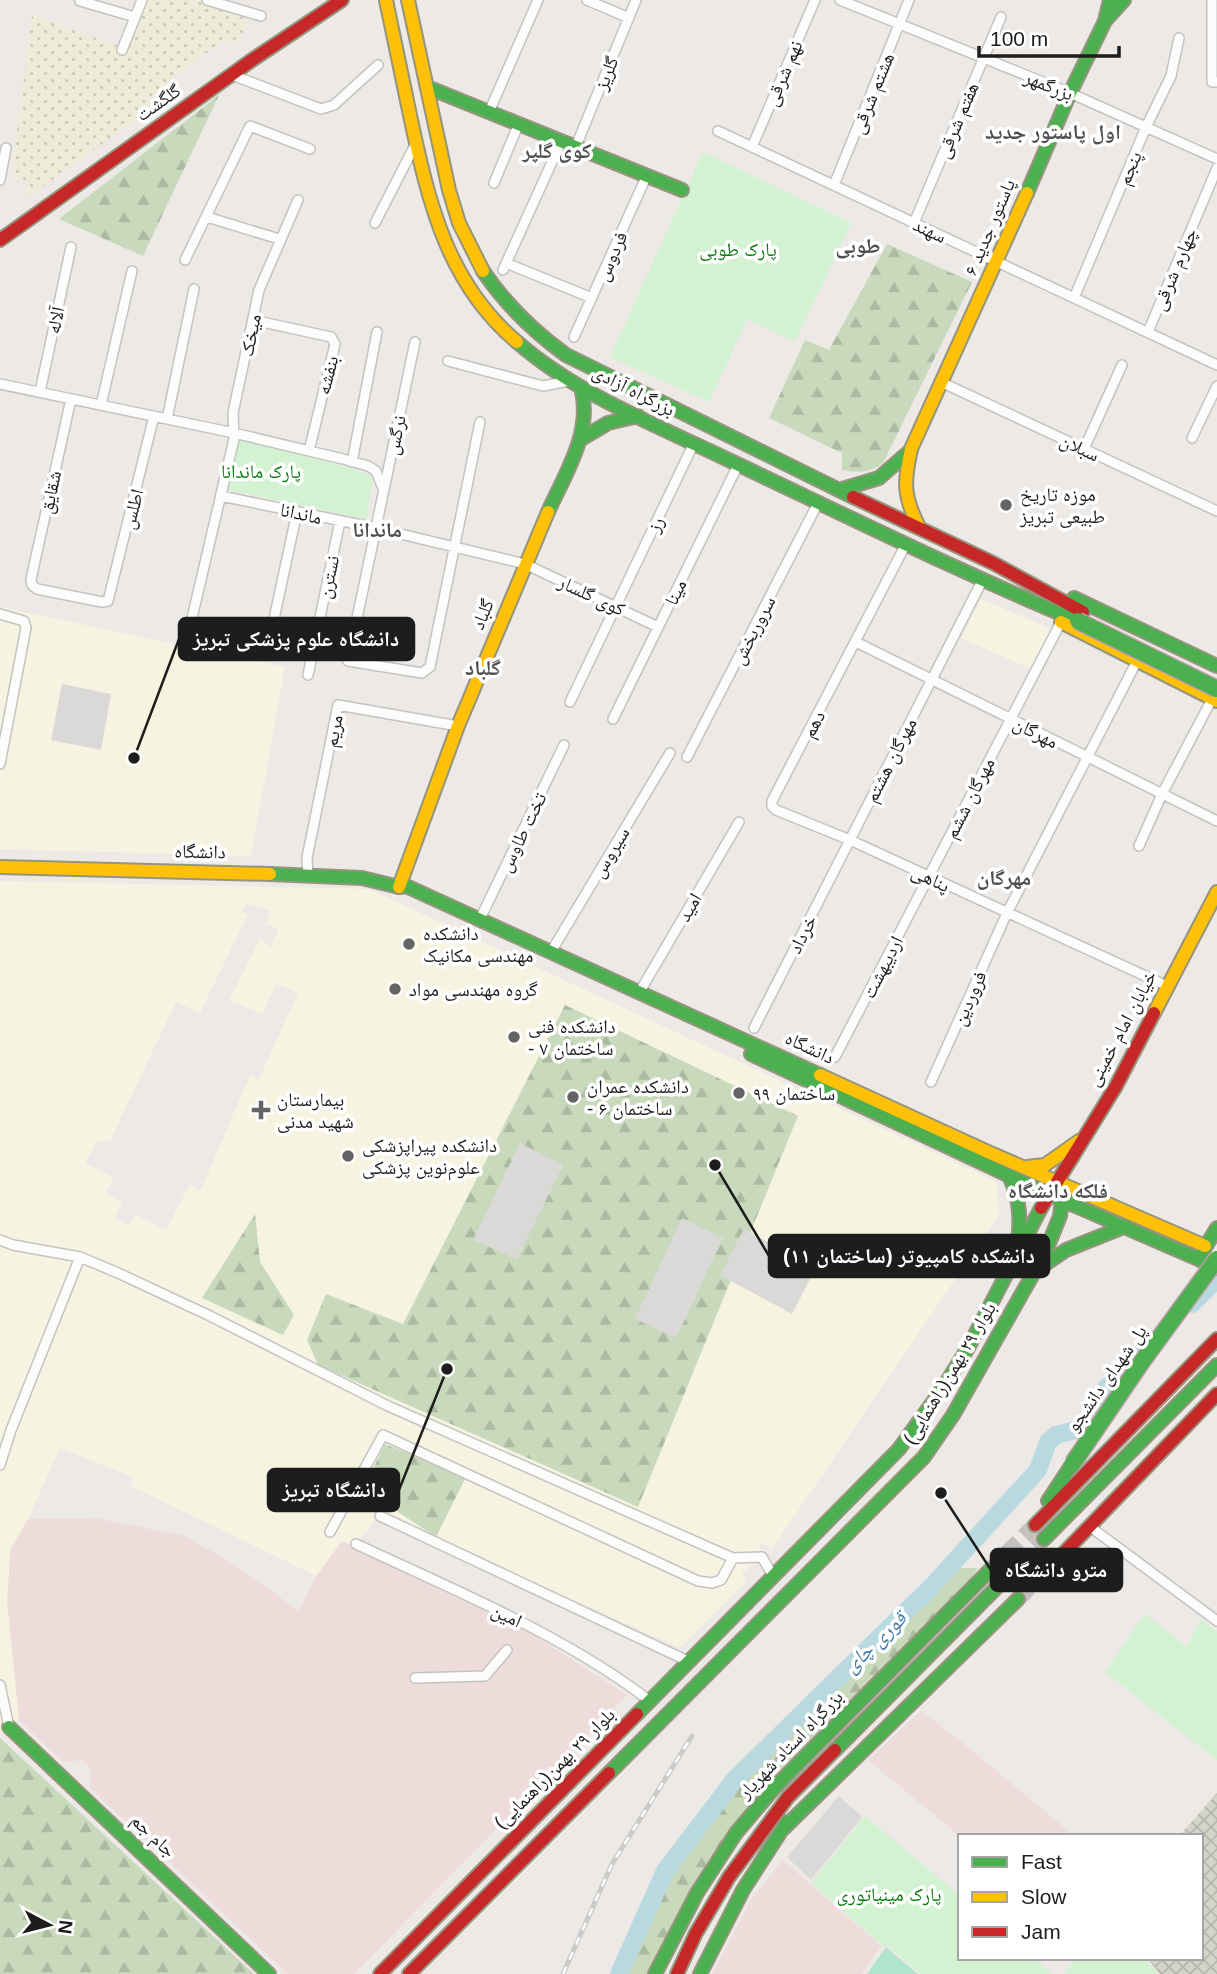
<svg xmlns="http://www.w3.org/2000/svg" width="1217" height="1974" font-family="Arial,'Noto Naskh Arabic',sans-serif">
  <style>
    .commercial { fill: #eedcdb }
    .education { fill: #f6f4e0; fill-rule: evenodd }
    .construction { fill: url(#construction-cross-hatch) }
    .farmland { fill: url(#farmland-dots) }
    .forest { fill: url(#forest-firs) }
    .park { fill: #d3f2d2 }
    .pitch { fill: #b1e4cc }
    .parking { fill: #dad9d7 }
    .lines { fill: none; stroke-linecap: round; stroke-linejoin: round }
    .river { stroke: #b9d9e0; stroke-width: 18 }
    .highway-tunnel { stroke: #c3c0be; stroke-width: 16; stroke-dasharray: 16 8; stroke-linecap: butt }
    .street-casing { stroke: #c4c3c2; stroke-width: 12 }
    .fast-casing { stroke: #95957e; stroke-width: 16 }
    .slow-casing { stroke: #95957e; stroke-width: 16 }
    .jam-casing { stroke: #95957e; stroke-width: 16 }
    .street { stroke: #fcfcfb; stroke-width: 9 }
    .fast { stroke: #4caf50; stroke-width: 12 }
    .slow { stroke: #ffc107; stroke-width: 12 }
    .jam { stroke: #c62828; stroke-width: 12 }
    .rail-casing { stroke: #cacac9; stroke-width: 5 }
    .rail { stroke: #fff; stroke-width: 2.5; stroke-dasharray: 8; stroke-linecap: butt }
    .fast-bridge-casing { stroke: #c29da9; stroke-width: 19; stroke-linecap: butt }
    .fast-bridge { stroke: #4caf50; stroke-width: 16 }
    .poi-dot { fill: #656463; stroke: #fff; stroke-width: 2.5 }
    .labels { text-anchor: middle; stroke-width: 7; stroke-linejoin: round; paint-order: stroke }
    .street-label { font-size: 19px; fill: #1d1d1d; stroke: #fff }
    .park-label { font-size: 19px; fill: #0a7c0f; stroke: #fff }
    .poi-label { font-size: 19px; fill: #1d1d1d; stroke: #fff; text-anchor: start }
    .neighbourhood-label { font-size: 21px; font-weight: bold; fill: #505050; stroke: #fff }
    .water-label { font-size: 21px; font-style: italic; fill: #467aa6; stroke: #fff }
    .leader { fill: none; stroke: #1d1d1d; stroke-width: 2.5 }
    .callout-dot { fill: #1d1d1d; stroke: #fff; stroke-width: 2.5 }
    .callout { fill: #1d1d1d; stroke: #1d1d1d; stroke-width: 2.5 }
    .callout-label { font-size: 21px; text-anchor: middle; font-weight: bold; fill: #fff }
  </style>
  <defs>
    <pattern id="construction-cross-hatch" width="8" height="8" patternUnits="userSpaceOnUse" patternTransform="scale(1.75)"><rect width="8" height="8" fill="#d5d4c8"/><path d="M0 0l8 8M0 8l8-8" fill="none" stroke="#b6b6ab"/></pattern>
    <pattern id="farmland-dots" width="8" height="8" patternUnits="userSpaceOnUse" patternTransform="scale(1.75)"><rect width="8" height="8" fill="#edecd9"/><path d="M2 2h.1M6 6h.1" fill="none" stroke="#cbcaba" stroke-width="1.8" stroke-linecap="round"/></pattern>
    <pattern id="forest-firs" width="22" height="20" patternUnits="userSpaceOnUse" patternTransform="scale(1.75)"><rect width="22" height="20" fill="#c8dabb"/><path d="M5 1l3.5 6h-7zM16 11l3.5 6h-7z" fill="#abbba0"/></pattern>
  </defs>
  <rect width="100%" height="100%" fill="#ece9e6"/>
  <path class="commercial" d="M95 1518 185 1536 233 1564 299 1611 316 1576 342 1541 529 1632 627 1695 354 1974H288L90 1788 91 1769 82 1760 63 1762 19 1720 7 1603 10 1550 28 1519Z
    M921 1711 962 1742 1074 1836H960L868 1760Z
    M783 1860 881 1946 862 1974H712L752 1898Z"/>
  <path class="education" d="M981 599 1052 629 1031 669 961 638Z
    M0 607 285 667 251 856 0 849Z
    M0 881 369 889 997 1182 999 1215 772 1549 759 1542 762 1557 742 1573 746 1582 680 1648 381 1513 356 1544 342 1541 316 1576 131 1486 132 1477 60 1448 28 1519 10 1550 7 1603 19 1720 0 1734ZM246 904 270 911 266 924 278 929 271 947 260 939 229 1001 263 1014 276 983 298 993 259 1079 250 1075 200 1192 190 1184 166 1230 136 1215 128 1225 115 1218 122 1202 106 1194 113 1177 85 1163 97 1141H110L176 1002 200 1013 248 914 241 912Z"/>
  <path class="construction" d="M1217 1793V1974H1160L1147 1958H1201V1836H1179Z"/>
  <path class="farmland" d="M143 0H193L250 16 237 46 223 41 173 78 167 98 24 200 28 181 11 176 32 15 123 48Z"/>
  <path class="forest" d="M219 95 143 256 59 219Z
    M887 244 972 282 883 463C870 473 857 473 842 470V453L769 418 805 340 829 350Z
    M565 1005 798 1116 638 1507 318 1365 307 1340 326 1294 403 1324Z
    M255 1214 260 1262 294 1315 283 1335 202 1298Z
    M385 1444 466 1477 436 1537 363 1489Z
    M955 1568H978L965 1587 750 1805 649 1974H624L673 1867 736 1784Z
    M0 1738 254 1974H0Z"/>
  <path class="park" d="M703 152 851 223 795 342 747 319 709 402 610 357Z
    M239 439 347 467 371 476 373 480 366 519 228 490Z
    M1145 1614 1187 1647 1200 1620 1217 1631V1760L1105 1672Z
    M865 1816 960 1896V1958H1034L1052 1974H920L887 1945 884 1947 811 1883Z
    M1076 1958H1145L1158 1974H1064Z"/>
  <path class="pitch" d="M886 1947 918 1974H867Z"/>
  <path class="parking" d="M62 684 111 694 101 750 51 740Z
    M520 1143 563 1165 517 1259 473 1240Z
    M682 1218 723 1238 676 1338 635 1319Z
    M744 1229 816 1268 792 1314 720 1275Z
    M839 1796 862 1817 811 1880 787 1857Z"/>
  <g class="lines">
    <path class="river" d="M1192 1304 1217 1279
      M619 1974 665 1871 735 1779 932 1586 1038 1470 1048 1442 1056 1435 1080 1429 1105 1401 1104 1390 1150 1344"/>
    <path class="highway-tunnel" d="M990 1570 1035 1525
      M1002 1582 1044 1539
      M1018 1599 1059 1558"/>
    <defs>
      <path id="street" d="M207 0 261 16
        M587 0 629 18
        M840 0 1070 93 1217 159
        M1212 0V82H1217
        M80 1 135 17
        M122 50 142 0
        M232 75 321 109 334 105 378 65
        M489 112 538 0
        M718 131 1217 365
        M576 146 636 0
        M752 147 815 0
        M0 180 6 148
        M494 183 519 123
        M834 185 909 0
        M207 217 279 239
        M375 223 415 145
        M914 223 1001 17
        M185 260 250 126 310 149
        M506 263 592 298
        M503 270 562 140
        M1074 298 1146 127 1171 76 1179 38
        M253 320 331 337 335 344 309 451
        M1148 332 1217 168
        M574 337 647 175
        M415 342 348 661 422 673 430 667 480 422
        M448 361 543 386 569 381
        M943 383 1217 511
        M0 384 234 433 343 459 368 466 376 471 383 488
        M40 392 71 247
        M71 399 31 579 32 585 37 589 102 602 108 601 154 416
        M101 405 132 271
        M167 419 194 289
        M1192 438 1217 386
        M1084 449 1122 365
        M352 462 377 332
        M221 496 376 528 525 564 658 627
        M297 512 271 633 268 636H264L194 622 192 618 234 439 233 413 259 290 298 200
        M906 544 772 801V806L776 810 850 840 1167 986
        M0 614 24 621 26 628 0 764
        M856 642 1217 821
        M308 675 340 521
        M570 702 694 443
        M613 719 738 465
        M687 757 818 503
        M1139 846 1162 794 1212 699
        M308 876 307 858 338 705 458 726
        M480 919 564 745
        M551 952 670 753
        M639 993 739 822
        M754 1028 982 581
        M835 1057 1061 622
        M931 1082 1007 913 1137 661
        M0 1240 13 1245 80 1257 118 1273 208 1315 388 1406 733 1558 762 1557 773 1576
        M0 1465 11 1430 80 1257
        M380 1516 690 1662
        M1089 1526 1217 1621
        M330 1532 383 1435 698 1581 712 1583 721 1580 733 1558
        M356 1544C454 1590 564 1635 650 1701
        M415 1678 485 1676 507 1650
        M0 1685 9 1727"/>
      <path id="fast" d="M1105 21 1124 0
        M427 87 682 190
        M1027 193 1070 93 1105 21 1110 0
        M483 271C506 305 533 331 566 355L853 497
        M517 342C579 396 661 427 735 463 849 517 962 573 1078 621
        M581 439 608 423 638 416
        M839 490 879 478 911 450
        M548 512C566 472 593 432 581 387
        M1074 598 1217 666
        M270 874 362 878 399 887 406 886 820 1075
        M751 1054 1048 1194 1198 1259
        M1009 1176C1021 1200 1021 1223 1017 1249
        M1217 1228 1198 1259 1217 1268
        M1038 1269 1066 1250 1126 1226
        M1048 1501 1073 1463
        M1044 1539 1217 1365
        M637 1714 899 1449 941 1391 968 1348 1041 1208
        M9 1727 269 1974
        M835 1750 1002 1582
        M609 1773 924 1457 953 1415 1045 1253 1060 1216 1062 1200 1058 1182
        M783 1829 1018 1599
        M655 1974 697 1893 736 1833 775 1787 990 1570
        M700 1974 743 1890 787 1822"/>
      <path id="slow" d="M386 0C394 40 403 80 411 120 429 204 448 284 517 342
        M408 0 449 190 459 223 483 271
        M918 525C903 495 904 481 911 449L1027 193
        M1061 622 1217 701
        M0 867 270 874
        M399 887 458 726 548 512
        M1154 1013 1217 892
        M820 1075 988 1152 1205 1246
        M1027 1167 1045 1165 1079 1141"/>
      <path id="jam" d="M0 240 252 60 342 0
        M853 497 993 563 1083 612
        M1041 1208 1116 1086 1154 1013
        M1035 1525 1217 1339
        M1059 1558 1217 1394
        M380 1974 637 1714
        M409 1974 609 1773
        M677 1974 696 1933 729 1877 788 1797 835 1750"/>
    </defs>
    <use href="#street" class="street-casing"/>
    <use href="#fast" class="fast-casing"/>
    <use href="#slow" class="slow-casing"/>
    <use href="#jam" class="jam-casing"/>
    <use href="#street" class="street"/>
    <use href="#fast" class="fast"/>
    <use href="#slow" class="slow"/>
    <use href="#jam" class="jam"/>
    <defs>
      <path id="rail" d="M563 1974 612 1864 692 1736"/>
    </defs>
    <use href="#rail" class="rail-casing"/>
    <use href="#rail" class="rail"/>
    <defs>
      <path id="fast-bridge" d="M1078 621 1217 689
        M1073 1463 1141 1363 1217 1259"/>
    </defs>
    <use href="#fast-bridge" class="fast-bridge-casing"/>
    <use href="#fast-bridge" class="fast-bridge"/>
  </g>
  <g class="poi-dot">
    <circle cx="1006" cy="505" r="7"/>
    <circle cx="409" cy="944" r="7"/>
    <circle cx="395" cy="989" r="7"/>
    <circle cx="514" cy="1037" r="7"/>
    <circle cx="739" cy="1093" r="7"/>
    <circle cx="573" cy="1097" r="7"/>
    <path d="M257.5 1099.5h7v7h7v7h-7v7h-7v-7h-7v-7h7z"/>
    <circle cx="348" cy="1156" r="7"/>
  </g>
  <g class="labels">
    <g class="street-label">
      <text transform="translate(606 73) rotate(-68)" y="7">گلریز</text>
      <text transform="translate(783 73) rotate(-67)" y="7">نهم شرقی</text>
      <text transform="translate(1049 85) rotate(22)" y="7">بزرگمهر</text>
      <text transform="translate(872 93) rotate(-68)" y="7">هشتم شرقی</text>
      <text transform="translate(158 102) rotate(-35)" y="7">گلگشت</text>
      <text transform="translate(957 120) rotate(-67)" y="7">هفتم شرقی</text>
      <text transform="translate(1129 168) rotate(-67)" y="7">پنجم</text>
      <text transform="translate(989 227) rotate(-67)" y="7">پاستور جدید ۶</text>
      <text transform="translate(930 230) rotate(25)" y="7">سهند</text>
      <text transform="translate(611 256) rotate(-66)" y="7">فردوس</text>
      <text transform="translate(1174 269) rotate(-67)" y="7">چهارم شرقی</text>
      <text transform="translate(55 320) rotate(-78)" y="7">آلاله</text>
      <text transform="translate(250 335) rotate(-78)" y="7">میخک</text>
      <text transform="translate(327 375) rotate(-76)" y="7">بنفشه</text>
      <text transform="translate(634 390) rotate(27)" y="7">بزرگراه آزادی</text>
      <text transform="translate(395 435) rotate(-78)" y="7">نرگس</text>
      <text transform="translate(1080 447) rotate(25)" y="7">سبلان</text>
      <text transform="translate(50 492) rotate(-78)" y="7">شقایق</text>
      <text transform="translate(132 509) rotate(-76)" y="7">اطلس</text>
      <text transform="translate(301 513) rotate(12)" y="7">ماندانا</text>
      <text transform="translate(655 524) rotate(-64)" y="7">رز</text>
      <text transform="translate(328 577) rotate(-78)" y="7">نسترن</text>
      <text transform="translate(675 592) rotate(-64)" y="7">مینا</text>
      <text transform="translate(592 595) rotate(25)" y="7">کوی گلسار</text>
      <text transform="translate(482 614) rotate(-67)" y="7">گلباد</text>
      <text transform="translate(753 630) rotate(-63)" y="7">سروربخش</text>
      <text transform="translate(813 724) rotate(-62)" y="7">دهم</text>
      <text transform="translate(333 731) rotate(-79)" y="7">مریم</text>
      <text transform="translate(1036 732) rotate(27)" y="7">مهرگان</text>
      <text transform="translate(890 760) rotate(-63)" y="7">مهرگان هشتم</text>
      <text transform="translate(969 798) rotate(-63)" y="7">مهرگان ششم</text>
      <text transform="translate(522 832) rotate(-64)" y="7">تخت طاوس</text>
      <text transform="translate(200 851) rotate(1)" y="7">دانشگاه</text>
      <text transform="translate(610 852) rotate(-59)" y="7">سیروس</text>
      <text transform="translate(931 878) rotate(25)" y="7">پناهی</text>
      <text transform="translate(689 907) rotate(-60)" y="7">امید</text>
      <text transform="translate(802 934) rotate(-63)" y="7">خرداد</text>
      <text transform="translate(882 967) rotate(-63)" y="7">اردیبهشت</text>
      <text transform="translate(969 998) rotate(-66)" y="7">فروردین</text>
      <text transform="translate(1121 1028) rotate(-62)" y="7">خیابان امام خمینی</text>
      <text transform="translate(810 1047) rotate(25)" y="7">دانشگاه</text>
      <text transform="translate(949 1373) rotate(-59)" y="7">بلوار ٢٩ بهمن(راهنمایی)</text>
      <text transform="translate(1106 1378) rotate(-55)" y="7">پل شهدای دانشجو</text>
      <text transform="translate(507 1615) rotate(25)" y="7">امین</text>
      <text transform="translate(790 1744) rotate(-46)" y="7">بزرگراه استاد شهریار</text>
      <text transform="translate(554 1768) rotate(-45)" y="7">بلوار ٢٩ بهمن(راهنمایی)</text>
      <text transform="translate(154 1835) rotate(44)" y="7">جام جم</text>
    </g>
    <g class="park-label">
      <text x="738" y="256">پارک طوبی</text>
      <text x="261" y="478">پارک ماندانا</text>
      <text x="889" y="1901">پارک مینیاتوری</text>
    </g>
    <g class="poi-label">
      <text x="1020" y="501">موزه تاریخ<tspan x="1020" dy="22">طبیعی تبریز</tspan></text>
      <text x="423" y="940">دانشکده<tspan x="423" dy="22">مهندسی مکانیک</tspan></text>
      <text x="409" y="996">گروه مهندسی مواد</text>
      <text x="528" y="1033">دانشکده فنی<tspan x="528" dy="22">- ساختمان ۷</tspan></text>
      <text x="587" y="1093">دانشکده عمران<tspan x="587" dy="22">- ساختمان ۶</tspan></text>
      <text x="753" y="1100">ساختمان ۹۹</text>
      <text x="277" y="1106">بیمارستان<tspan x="277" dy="22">شهید مدنی</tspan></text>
      <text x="362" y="1152">دانشکده پیراپزشکی<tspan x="362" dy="22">علوم‌نوین پزشکی</tspan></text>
    </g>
    <g class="neighbourhood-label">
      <text x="1053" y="139">اول پاستور جدید</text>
      <text x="557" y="158">کوی گلپر</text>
      <text x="858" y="253">طوبی</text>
      <text x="377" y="537">ماندانا</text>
      <text x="483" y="675">گلباد</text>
      <text x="1004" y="885">مهرگان</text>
      <text x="1058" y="1198">فلکه دانشگاه</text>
    </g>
    <g class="water-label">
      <text transform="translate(875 1642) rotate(-44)" y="7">قوری چای</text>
    </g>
  </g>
  <path class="leader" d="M134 758L179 639M715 1165L769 1256M447 1369L399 1490M941 1493L991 1570"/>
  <g class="callout-dot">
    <circle cx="134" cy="758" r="7"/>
    <circle cx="715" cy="1165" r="7"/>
    <circle cx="447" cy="1369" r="7"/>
    <circle cx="941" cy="1493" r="7"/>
  </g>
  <g class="callout">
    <rect x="179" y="618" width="235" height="42" rx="7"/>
    <rect x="769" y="1235" width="280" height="42" rx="7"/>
    <rect x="268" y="1469" width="131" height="42" rx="7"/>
    <rect x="991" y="1549" width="131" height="42" rx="7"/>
  </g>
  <g class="callout-label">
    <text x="296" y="646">دانشگاه علوم پزشکی تبریز</text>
    <text x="909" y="1263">دانشکده کامپیوتر (ساختمان ۱۱)</text>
    <text x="334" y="1497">دانشگاه تبریز</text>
    <text x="1056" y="1577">مترو دانشگاه</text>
  </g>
  <rect x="958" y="1834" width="245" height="126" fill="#ffffff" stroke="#a5a5a5" stroke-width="2"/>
  <rect x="972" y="1857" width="35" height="10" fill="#4caf50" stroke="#a5a5a5" stroke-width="2"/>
  <text x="1021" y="1869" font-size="21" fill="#1d1d1d">Fast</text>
  <rect x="972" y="1892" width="35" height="10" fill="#ffc107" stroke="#a5a5a5" stroke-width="2"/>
  <text x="1021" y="1904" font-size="21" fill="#1d1d1d">Slow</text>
  <rect x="972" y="1927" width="35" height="10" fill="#c62828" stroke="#a5a5a5" stroke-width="2"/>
  <text x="1021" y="1939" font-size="21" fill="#1d1d1d">Jam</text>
  <g transform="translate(49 1925) rotate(97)" stroke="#ffffff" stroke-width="5" paint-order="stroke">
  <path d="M0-5L12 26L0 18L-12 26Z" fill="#1d1d1d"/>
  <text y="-10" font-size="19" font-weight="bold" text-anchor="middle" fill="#1d1d1d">N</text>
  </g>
  <path d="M979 46v10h140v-10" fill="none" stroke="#1d1d1d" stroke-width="3.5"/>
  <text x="990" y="46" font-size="21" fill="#1d1d1d" stroke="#ffffff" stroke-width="5" paint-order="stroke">100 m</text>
</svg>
